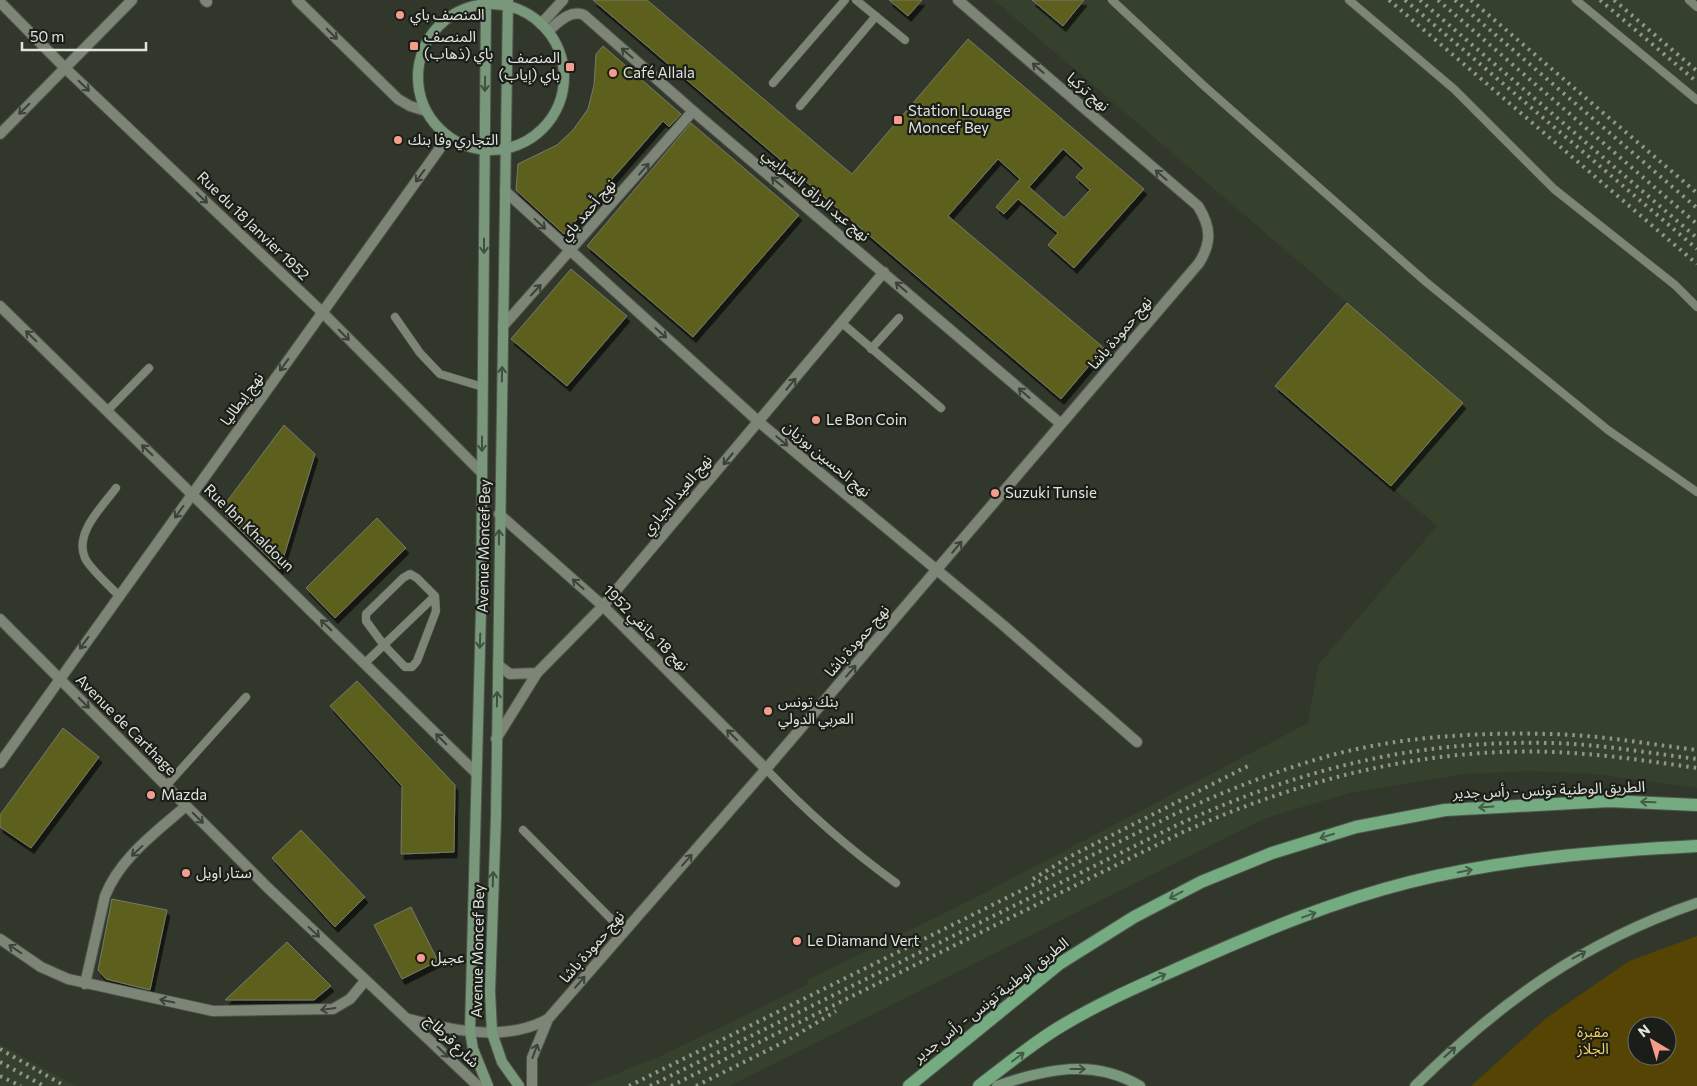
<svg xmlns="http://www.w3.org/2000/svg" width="1697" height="1086" font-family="Commissioner,'Noto Sans Arabic',sans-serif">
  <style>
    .built { fill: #35402d }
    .green { fill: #554403; fill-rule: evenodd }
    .building { fill: #5d601e; stroke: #777969; fill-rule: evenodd; filter: url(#shadow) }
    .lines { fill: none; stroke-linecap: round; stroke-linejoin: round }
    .service-casing { stroke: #50564c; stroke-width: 9 }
    .minor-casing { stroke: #50564c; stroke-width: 12 }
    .tertiary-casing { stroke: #50564c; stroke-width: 12 }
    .secondary-casing { stroke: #50564c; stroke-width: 12 }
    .primary-casing { stroke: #50564c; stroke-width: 14 }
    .service { stroke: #7d8576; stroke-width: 8 }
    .minor { stroke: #7d8576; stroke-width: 10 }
    .tertiary { stroke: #7d8576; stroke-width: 10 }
    .secondary { stroke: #79987b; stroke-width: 10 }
    .primary { stroke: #75ab81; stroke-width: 12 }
    .rail { stroke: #90968c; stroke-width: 4; stroke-dasharray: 2.5 5; stroke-linecap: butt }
    .oneway { stroke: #3d4239 }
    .oneway2 { stroke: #414f40 }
    .oneway3 { stroke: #445d47 }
    .poi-dot { fill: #f59d8d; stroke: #1b1e18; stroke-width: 2 }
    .labels { text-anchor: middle; stroke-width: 4.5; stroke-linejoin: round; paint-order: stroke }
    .poi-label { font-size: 15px; fill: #dfe4dc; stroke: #1b1e18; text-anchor: start }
    .street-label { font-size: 15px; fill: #dfe4dc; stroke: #1b1e18 }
    .park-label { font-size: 15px; fill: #f6d05d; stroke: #1b1e18 }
  </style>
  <defs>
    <filter id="shadow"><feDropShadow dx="3" dy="5.5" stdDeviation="0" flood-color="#0009"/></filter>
  </defs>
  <rect width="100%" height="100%" fill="#31382b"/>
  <path class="built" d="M994 0H1697V788L1594 774 1529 771 1465 774 1349 793 1266 818 729 1086H586L663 1055 809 984 807 980 969 901 1308 723 1318 665 1437 526 1275 386 1347 303Z
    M0 1044 41 1067 77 1086H0Z"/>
  <path class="green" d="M1697 936V1086H1471L1545 1019 1629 961ZM1637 1026H1667V1056H1637Z"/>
  <path class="building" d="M593 0H647L852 174 968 39 1144 189 1074 268 1048 245 1058 233 1018 199 1004 214 996 207 1020 179 998 159 948 216 1104 348 1061 399ZM1063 149 1084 168 1076 177 1090 190 1064 218 1029 187Z
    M889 0H922L908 16Z
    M1032 0H1084L1063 26Z
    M603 46 681 114 669 127 663 121 564 234 516 190 518 164 557 145 573 130 588 109 594 85 596 54Z
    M691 123 799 215 693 337 587 246Z
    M571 269 627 316 567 386 511 339Z
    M1347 303 1463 403 1391 486 1275 386Z
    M284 425 315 454 280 569 226 516 225 504Z
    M377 518 406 548 335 618 306 588Z
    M357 681 455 785 454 852 401 854 402 786 330 706Z
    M63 728 99 757 31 848 0 827V815Z
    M301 830 365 897 335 927 272 858Z
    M112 899 167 910 150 990 106 979 98 970Z
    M411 907 438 961 402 979 374 925Z
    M287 942 304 959 302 960 304 959 331 986 314 1000H225Z"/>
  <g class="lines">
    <defs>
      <path id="service" d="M856 0 905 40
        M1112 0 1203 85 1426 282 1608 430 1697 492
        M1349 0 1454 89 1554 189 1675 285 1697 307
        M1576 0 1697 100
        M1689 0 1697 7
        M773 83 845 0
        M800 106 876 16
        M395 317 420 353 440 374 483 387
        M842 323 941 408
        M871 349 899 318
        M107 411 149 368
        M116 488C102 507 74 533 85 558 90 569 110 586 119 596
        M410 574 417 578 435 596 436 611 417 661 412 667H405L383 644 366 621V614L403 578Z
        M365 663 435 596
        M766 769C806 811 849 849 896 883
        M166 786 246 697
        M523 830 624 932"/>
      <path id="minor" d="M205 0 207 2
        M297 0 398 99 410 106 426 111
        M0 2 65 68 322 312 482 473
        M541 24 563 0
        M548 31C558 23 570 9 584 15L693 111 1061 424
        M0 134 132 0
        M505 191 759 422 1003 625 1137 742
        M0 306 476 773
        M503 326 693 111
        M499 514 603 606 766 769
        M498 665 510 674 537 673
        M496 739 537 673 603 606 884 272
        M0 763 448 137
        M0 939 41 967 68 979 213 1011 333 1009 350 999 365 981
        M85 984 105 896C120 858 156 832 186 806
        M409 1019C454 1031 506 1042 548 1019L766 769 1199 263C1212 242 1211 227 1198 206L958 0
        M532 1086V1058L548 1019"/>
      <path id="tertiary" d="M0 619 267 887 478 1086"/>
      <path id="secondary" d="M486 0 481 610 470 1031 473 1049 488 1086
        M508 0 496 817 490 991 492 1033 502 1062 519 1086
        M418 77a73 73 0 1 1 146 0a73 73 0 1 1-146 0Z
        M997 1086C1045 1069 1094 1058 1140 1086
        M1415 1086C1500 1002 1583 942 1697 903"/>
      <path id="primary" d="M909 1086 1059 964 1134 917 1201 882 1272 853 1356 827 1445 810 1609 801 1697 805
        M979 1086C1006 1065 1034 1042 1063 1025 1103 1001 1146 983 1188 964 1260 932 1334 901 1410 882 1504 859 1600 851 1697 846"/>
    </defs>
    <use href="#service" class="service-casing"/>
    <use href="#minor" class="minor-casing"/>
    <use href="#tertiary" class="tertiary-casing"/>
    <use href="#secondary" class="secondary-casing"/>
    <use href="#primary" class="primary-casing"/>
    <use href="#service" class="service"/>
    <use href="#minor" class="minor"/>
    <use href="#tertiary" class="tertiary"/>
    <use href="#secondary" class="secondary"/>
    <use href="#primary" class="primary"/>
    <path class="rail" d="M1389 0 1697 264
      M1405 0 1697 249
      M1420 0 1697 238
      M1438 0 1697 224
      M1455 0 1697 208
      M1471 0 1697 193
      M1600 0 1697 82
      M1614 0 1697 71
      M1033 879 1069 857 1250 765
      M0 1049 65 1086
      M0 1062 44 1086
      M0 1076 21 1086
      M629 1086 1173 815C1220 793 1268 774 1318 759 1391 737 1474 732 1550 734 1599 735 1648 744 1697 750
      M650 1086 1177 825C1300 769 1414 740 1550 743 1599 744 1649 753 1697 759
      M671 1086 1181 833C1298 780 1424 747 1554 752 1602 754 1649 761 1697 768
      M696 1086 788 1040 836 1011"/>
  </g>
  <defs><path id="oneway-shaft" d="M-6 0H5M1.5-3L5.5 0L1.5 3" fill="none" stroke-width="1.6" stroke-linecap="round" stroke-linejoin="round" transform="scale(1.25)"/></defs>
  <g class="oneway">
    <use href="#oneway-shaft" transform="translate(332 34) rotate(45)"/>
    <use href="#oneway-shaft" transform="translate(627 53) rotate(-139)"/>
    <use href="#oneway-shaft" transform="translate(1038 68) rotate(-139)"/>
    <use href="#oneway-shaft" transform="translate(84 86) rotate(44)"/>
    <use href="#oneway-shaft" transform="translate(24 109) rotate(135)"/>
    <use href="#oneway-shaft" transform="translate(644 169) rotate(-49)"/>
    <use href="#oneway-shaft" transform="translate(1161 175) rotate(-139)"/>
    <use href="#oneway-shaft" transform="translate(420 176) rotate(126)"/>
    <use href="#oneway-shaft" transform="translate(777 182) rotate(-140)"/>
    <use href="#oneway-shaft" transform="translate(202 198) rotate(44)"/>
    <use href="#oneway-shaft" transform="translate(540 224) rotate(43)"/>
    <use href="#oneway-shaft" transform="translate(901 287) rotate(-139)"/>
    <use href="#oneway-shaft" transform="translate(536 290) rotate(-47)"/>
    <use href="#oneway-shaft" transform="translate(661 333) rotate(42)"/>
    <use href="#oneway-shaft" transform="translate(344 335) rotate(45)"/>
    <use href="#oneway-shaft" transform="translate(31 336) rotate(-136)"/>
    <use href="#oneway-shaft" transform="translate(284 365) rotate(126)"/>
    <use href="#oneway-shaft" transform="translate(791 384) rotate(-50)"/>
    <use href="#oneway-shaft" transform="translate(1024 393) rotate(-139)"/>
    <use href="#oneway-shaft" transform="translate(782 441) rotate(40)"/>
    <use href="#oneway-shaft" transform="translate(147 450) rotate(-136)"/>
    <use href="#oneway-shaft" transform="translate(728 459) rotate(130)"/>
    <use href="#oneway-shaft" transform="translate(179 512) rotate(126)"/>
    <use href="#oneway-shaft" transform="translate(957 547) rotate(-50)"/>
    <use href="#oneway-shaft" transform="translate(578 584) rotate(-139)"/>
    <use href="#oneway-shaft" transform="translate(326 625) rotate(-136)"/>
    <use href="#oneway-shaft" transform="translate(84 643) rotate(126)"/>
    <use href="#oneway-shaft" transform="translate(851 671) rotate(-49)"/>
    <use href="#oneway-shaft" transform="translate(84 703) rotate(45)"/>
    <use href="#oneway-shaft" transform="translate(732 735) rotate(-135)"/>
    <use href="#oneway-shaft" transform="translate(441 739) rotate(-135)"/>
    <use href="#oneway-shaft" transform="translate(198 818) rotate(45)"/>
    <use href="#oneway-shaft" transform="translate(137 851) rotate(137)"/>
    <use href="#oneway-shaft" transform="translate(687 860) rotate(-49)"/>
    <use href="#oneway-shaft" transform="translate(314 932) rotate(43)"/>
    <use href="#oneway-shaft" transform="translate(15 949) rotate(-146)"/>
    <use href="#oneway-shaft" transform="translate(580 982) rotate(-49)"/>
    <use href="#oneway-shaft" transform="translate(167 1001) rotate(-168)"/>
    <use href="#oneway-shaft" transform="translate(328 1009) rotate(172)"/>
    <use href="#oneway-shaft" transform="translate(535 1051) rotate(-70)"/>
    <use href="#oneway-shaft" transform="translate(443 1052) rotate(44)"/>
  </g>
  <g class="oneway2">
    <use href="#oneway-shaft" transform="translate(485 84) rotate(91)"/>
    <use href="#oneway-shaft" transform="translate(484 246) rotate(90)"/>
    <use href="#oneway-shaft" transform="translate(502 374) rotate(-89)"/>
    <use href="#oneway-shaft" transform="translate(482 444) rotate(90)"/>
    <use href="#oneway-shaft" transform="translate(499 537) rotate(-90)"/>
    <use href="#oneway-shaft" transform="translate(480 641) rotate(92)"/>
    <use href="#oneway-shaft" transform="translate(497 699) rotate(-89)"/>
    <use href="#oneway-shaft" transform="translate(493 879) rotate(-88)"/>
    <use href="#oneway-shaft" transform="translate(1579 955) rotate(-28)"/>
    <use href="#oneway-shaft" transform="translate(1450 1052) rotate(-42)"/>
    <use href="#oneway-shaft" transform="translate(1078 1069)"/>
  </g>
  <g class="oneway3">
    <use href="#oneway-shaft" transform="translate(1648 802) rotate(-178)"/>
    <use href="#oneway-shaft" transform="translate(1486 807) rotate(176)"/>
    <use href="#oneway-shaft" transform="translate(1327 836) rotate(163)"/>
    <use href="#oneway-shaft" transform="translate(1465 871) rotate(-12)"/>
    <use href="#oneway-shaft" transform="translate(1176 895) rotate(152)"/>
    <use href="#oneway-shaft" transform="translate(1309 915) rotate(-20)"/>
    <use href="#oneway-shaft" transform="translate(1159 977) rotate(-24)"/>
    <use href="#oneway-shaft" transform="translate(1018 1057) rotate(-37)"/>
  </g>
  <g class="poi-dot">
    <circle cx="400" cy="15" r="5"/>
    <rect x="409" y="41" width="10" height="10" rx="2.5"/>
    <rect x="565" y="62" width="10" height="10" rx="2.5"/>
    <circle cx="613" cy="73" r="5"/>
    <rect x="893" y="115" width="10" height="10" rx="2.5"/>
    <circle cx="398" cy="140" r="5"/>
    <circle cx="816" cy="420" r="5"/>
    <circle cx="995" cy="493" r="5"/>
    <circle cx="768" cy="711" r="5"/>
    <circle cx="151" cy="795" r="5"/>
    <circle cx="186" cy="873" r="5"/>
    <circle cx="797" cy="941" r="5"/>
    <circle cx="421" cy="958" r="5"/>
  </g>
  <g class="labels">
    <g class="poi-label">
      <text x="410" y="20">المنصف باي</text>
      <text x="424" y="42">المنصف<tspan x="424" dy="17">باي (ذهاب)</tspan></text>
      <text x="560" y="63" text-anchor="end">المنصف<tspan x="560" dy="17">باي (إياب)</tspan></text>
      <text x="623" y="78">Café Allala</text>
      <text x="908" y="116">Station Louage<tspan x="908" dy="17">Moncef Bey</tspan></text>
      <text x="408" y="145">التجاري وفا بنك</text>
      <text x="826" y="425">Le Bon Coin</text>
      <text x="1005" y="498">Suzuki Tunsie</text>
      <text x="778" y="707">بنك تونس<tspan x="778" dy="17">العربي الدولي</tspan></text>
      <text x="161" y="800">Mazda</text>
      <text x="196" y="878">ستار اويل</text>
      <text x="807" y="946">Le Diamand Vert</text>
      <text x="431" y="963">عجيل</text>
    </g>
    <g class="street-label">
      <text transform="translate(1088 92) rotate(41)" y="5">نهج تركيا</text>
      <text transform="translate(816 195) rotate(40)" y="5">نهج عبد الرزاق الشرايبي</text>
      <text transform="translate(588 210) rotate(-49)" y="5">نهج أحمد باي</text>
      <text transform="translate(253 226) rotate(44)" y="5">Rue du 18 Janvier 1952</text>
      <text transform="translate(1120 333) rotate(-50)" y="5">نهج حمودة باشا</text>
      <text transform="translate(242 399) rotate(-54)" y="5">نهج إيطاليا</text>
      <text transform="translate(827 459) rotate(40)" y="5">نهج الحسين بوزيان</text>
      <text transform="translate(677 495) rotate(-50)" y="5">نهج العيد الجباري</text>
      <text transform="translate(249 528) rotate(44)" y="5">Rue Ibn Khaldoun</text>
      <text transform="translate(484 546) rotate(-89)" y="5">Avenue Moncef Bey</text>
      <text transform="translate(646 628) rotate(45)" y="5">نهج 18 جانفي 1952</text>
      <text transform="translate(857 641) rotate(-49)" y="5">نهج حمودة باشا</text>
      <text transform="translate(126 725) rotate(45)" y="5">Avenue de Carthage</text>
      <text transform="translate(1549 790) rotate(-2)" y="5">الطريق الوطنية تونس - رأس جدير</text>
      <text transform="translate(592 947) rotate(-49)" y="5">نهج حمودة باشا</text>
      <text transform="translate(478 951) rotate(-89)" y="5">Avenue Moncef Bey</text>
      <text transform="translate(991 1000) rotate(-38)" y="5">الطريق الوطنية تونس - رأس جدير</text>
      <text transform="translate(452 1041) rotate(44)" y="5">شارع قرطاج</text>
    </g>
    <g class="park-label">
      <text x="1593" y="1037">مقبرة<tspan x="1593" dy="17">الجلاز</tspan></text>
    </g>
  </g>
  <g transform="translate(1652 1041) rotate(322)"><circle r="24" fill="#1b1e18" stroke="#696d66"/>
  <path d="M0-4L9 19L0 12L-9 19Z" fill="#f59d8d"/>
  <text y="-8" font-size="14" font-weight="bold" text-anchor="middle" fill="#dfe4dc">N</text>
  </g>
  <path d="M22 42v8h124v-8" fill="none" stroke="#dfe4dc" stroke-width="2.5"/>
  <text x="30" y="42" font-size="15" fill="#dfe4dc" stroke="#1b1e18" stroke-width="4" paint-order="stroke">50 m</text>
</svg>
